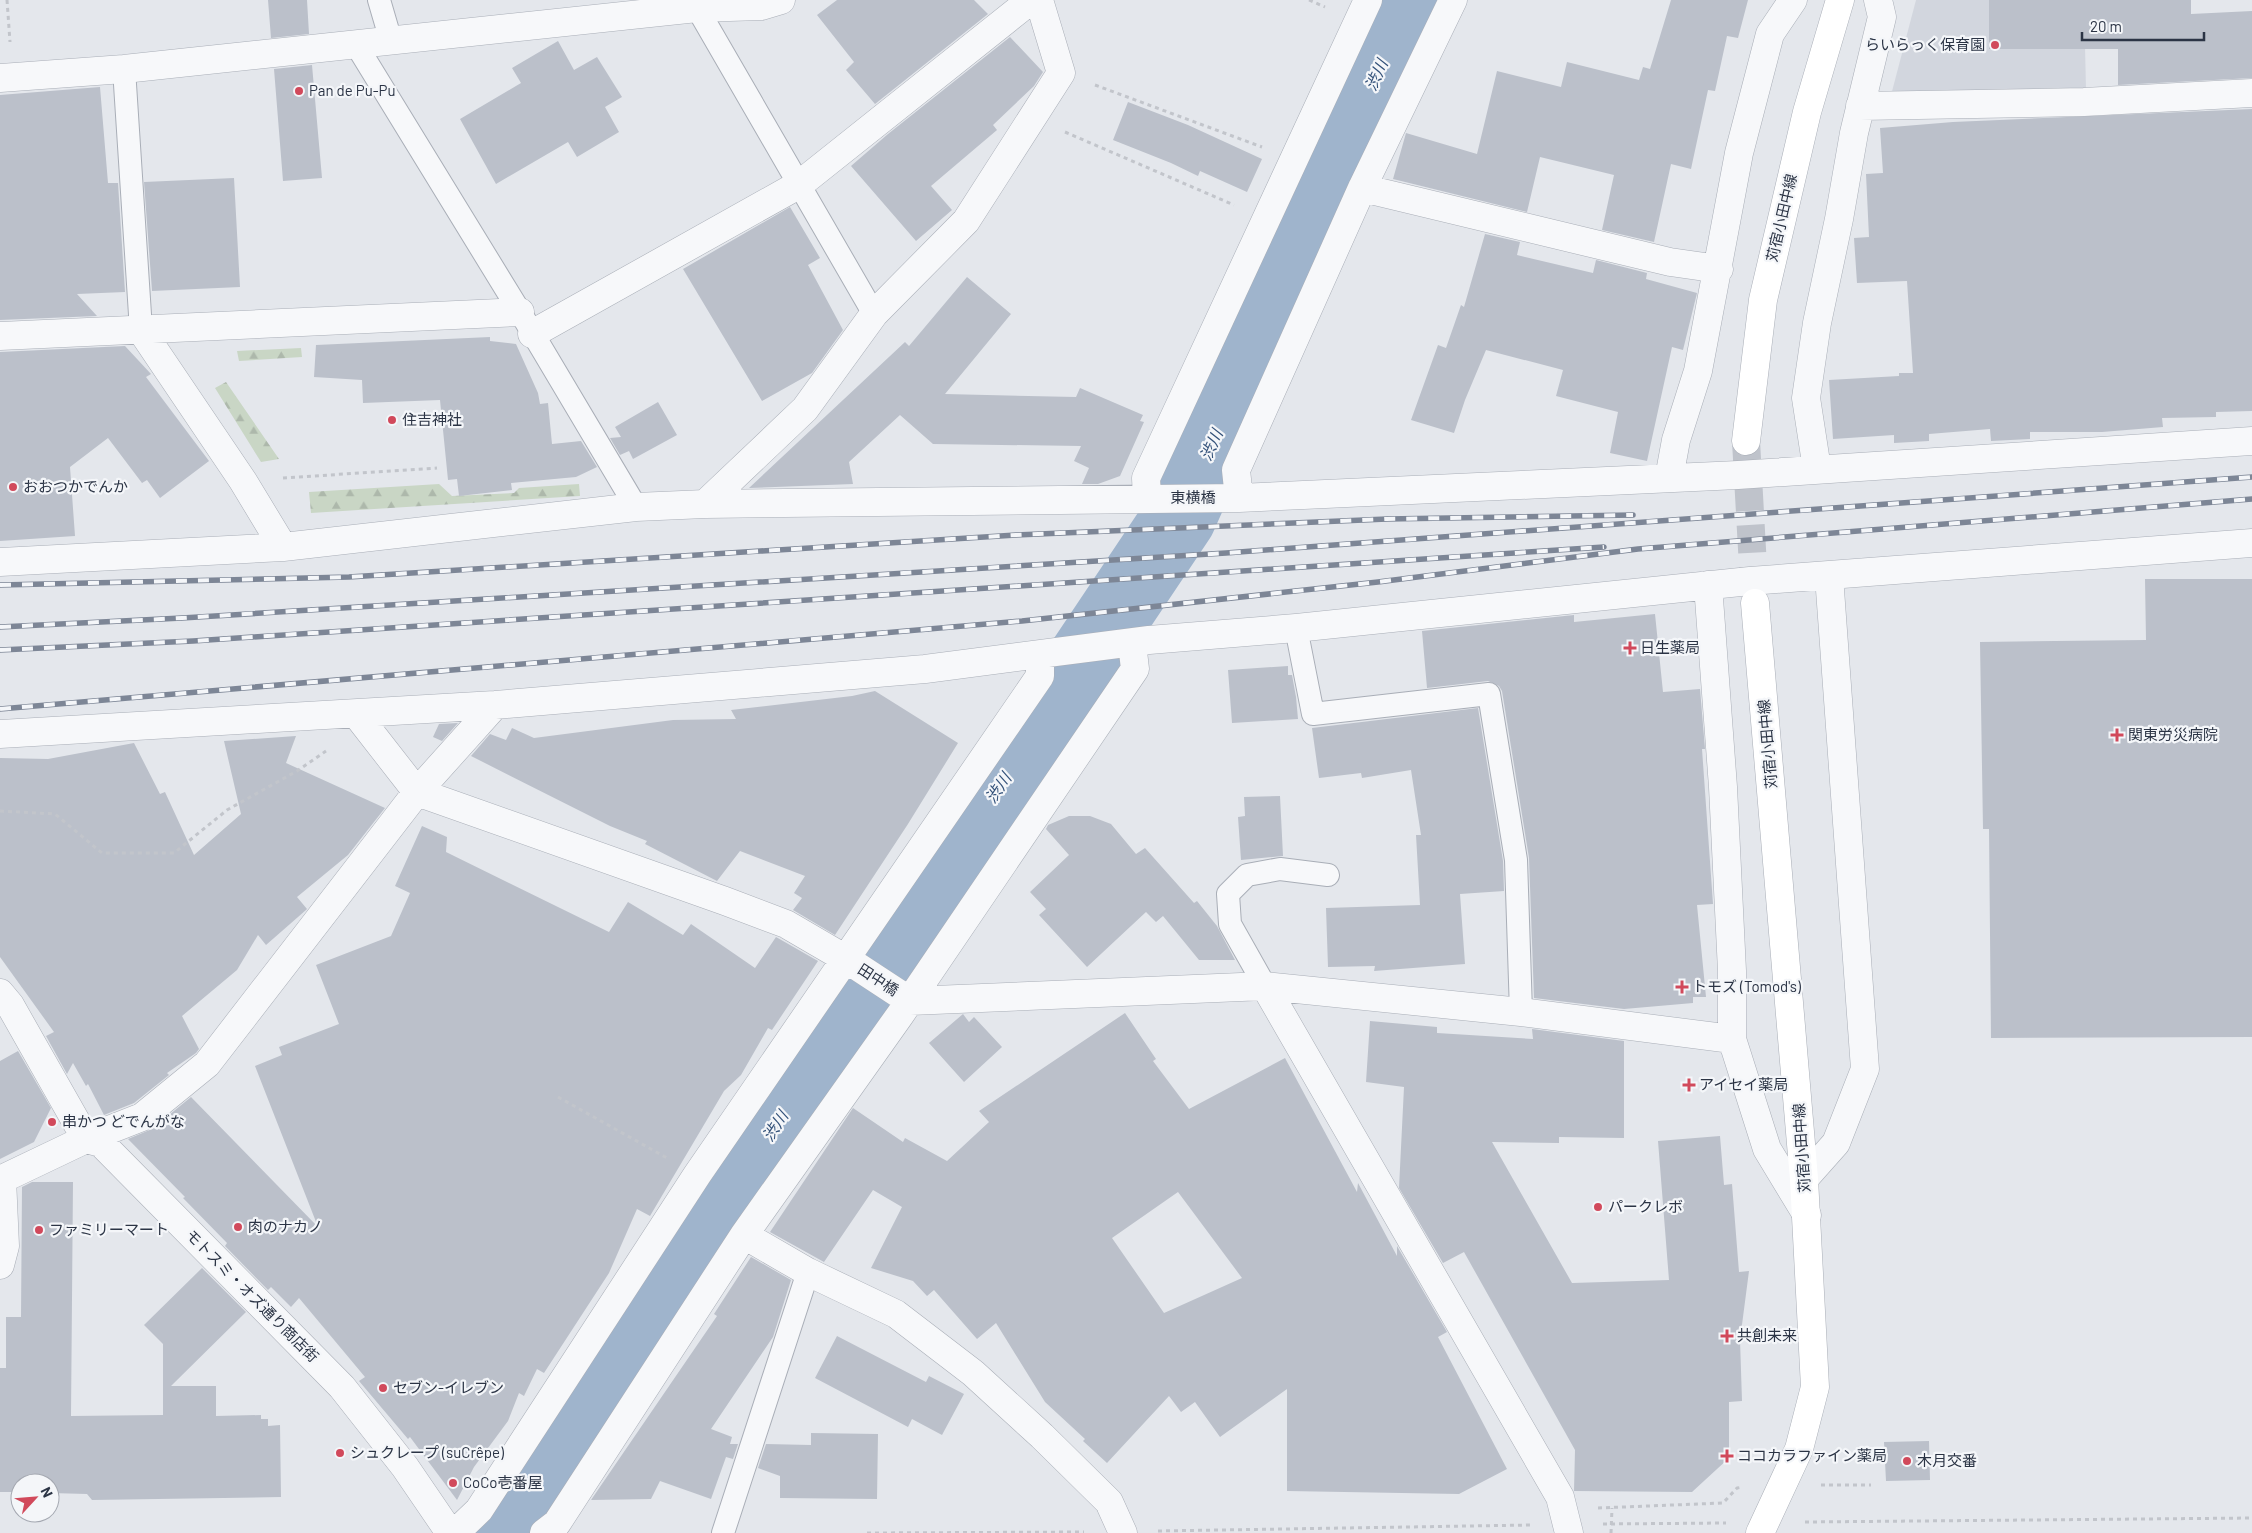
<svg xmlns="http://www.w3.org/2000/svg" width="2252" height="1533" font-family="Barlow,'Noto Sans JP',sans-serif">
  <style>
    .built { fill: #d2d6de }
    .forest { fill: url(#forest-firs) }
    .lines { fill: none; stroke-linecap: round; stroke-linejoin: round }
    .river { stroke: #9fb4cc; stroke-width: 74 }
    .building { fill: #bbc0ca; fill-rule: evenodd }
    .secondary-tunnel { stroke: #bfc3cb; stroke-width: 28; stroke-dasharray: 28 14; stroke-linecap: butt }
    .lane-casing { stroke: #a9aeb7; stroke-width: 24 }
    .street-casing { stroke: #a9aeb7; stroke-width: 29 }
    .secondary-casing { stroke: #a9aeb7; stroke-width: 29 }
    .path { stroke: #c2c5cb; stroke-width: 3; stroke-dasharray: 4 4; stroke-linecap: butt }
    .lane { stroke: #f7f8fa; stroke-width: 22 }
    .street { stroke: #f7f8fa; stroke-width: 28 }
    .secondary { stroke: #fff; stroke-width: 28 }
    .rail-casing { stroke: #7d8696; stroke-width: 5.5 }
    .rail { stroke: #f4f6f9; stroke-width: 4; stroke-dasharray: 11; stroke-linecap: butt }
    .poi-dot { fill: #d1495b; stroke: #f4f6f9; stroke-width: 2 }
    .labels { text-anchor: middle; stroke-width: 4.5; stroke-linejoin: round; paint-order: stroke }
    .poi-label { font-size: 15px; fill: #2b3445; stroke: #f4f6f9; text-anchor: start }
    .street-label { font-size: 15px; fill: #2b3445; stroke: #f4f6f9 }
    .water-label { font-size: 16px; font-style: italic; fill: #34527a; stroke: #f4f6f9 }
  </style>
  <defs>
    <pattern id="forest-firs" width="22" height="20" patternUnits="userSpaceOnUse" patternTransform="scale(1.25)"><rect width="22" height="20" fill="#c9d6c5"/><path d="M5 1l3.5 6h-7zM16 11l3.5 6h-7z" fill="#adb8ab"/></pattern>
  </defs>
  <rect width="100%" height="100%" fill="#e4e7ec"/>
  <path class="built" d="M1916 0H2084L2086 90 1890 99Z"/>
  <path class="forest" d="M301 348 302 357 239 361 237 351Z
    M226 382 279 459 261 462 215 388Z
    M439 484 452 496 514 493 519 488 579 484 580 496 311 513 309 492Z"/>
  <g class="lines">
    <path class="river" d="M509 1533 952 857 1179 518 1409 0"/>
  </g>
  <path class="building" d="M268 0H307L309 34 271 38Z
    M837 0H974L988 14 875 104 846 70 854 62 817 15Z
    M1671 0H1748L1738 38 1727 36 1715 91 1708 90 1691 169 1671 164 1654 242 1602 230 1614 175 1540 157 1527 212 1393 179 1406 133 1477 154 1497 71 1561 87 1567 62 1639 80 1643 67 1650 69Z
    M1989 0H2191V14L2252 11V78L2118 85V49H1989Z
    M1010 37 1043 72 1034 86 993 125 997 130 931 186 952 210 916 241 851 166 888 134Z
    M558 41 574 70 597 57 622 97 605 107 619 132 577 157 568 142 496 184 460 119 521 83 512 68Z
    M312 65 322 178 283 181 274 69Z
    M100 87 108 183H118L125 292 77 294 97 316 0 320V95Z
    M1128 102 1188 125 1262 159 1247 192 1200 171 1198 176 1171 163 1113 140Z
    M2252 109V411L2216 412V417L2162 418 2163 427 2102 432H2030V439L1991 441 1990 429 1929 434V441L1894 443V435L1833 439 1829 380 1899 376V373H1913L1907 281 1857 283 1854 238 1869 237 1866 174 1883 173 1880 128 1953 122Z
    M234 178 240 287 152 291 144 182Z
    M790 207 820 258 808 265 843 330 812 373 762 401 683 269Z
    M1485 234 1520 242 1517 255 1593 273 1596 260 1647 273 1646 279 1697 293 1683 350 1672 347 1647 461 1610 453 1618 412 1556 396 1563 370 1486 350 1465 400 1454 433 1411 420 1438 345 1446 348 1461 305 1464 307Z
    M967 277 1011 314 945 394 1076 397 1080 388 1143 415 1140 421 1144 422 1120 476 1098 484H1082L1089 468 1074 461 1081 446 933 444 900 415 849 462 853 484 749 488 905 342 909 346Z
    M490 337V341L516 344 538 393 540 404 548 403 552 444 581 441 597 467 576 477 511 483 512 490 459 496 457 479 448 480 440 400 363 403 362 380 314 377 316 345Z
    M125 346 151 374 146 377 209 461 160 498 147 480 142 483 108 438 70 467 75 536 0 541V352Z
    M658 402 677 435 633 459 629 451 620 455 610 438 621 437 615 427Z
    M2145 579H2252V1037L1991 1038 1989 829H1983L1980 642 2146 640Z
    M1655 614 1663 692 1700 689 1705 749H1702L1713 904 1697 905 1706 997H1693V1003L1624 1009 1534 998 1529 858 1502 691 1499 686 1488 681 1427 688 1422 631 1574 615V622Z
    M1288 666V675H1292L1296 697 1298 719 1232 723 1228 670Z
    M875 691 958 743 908 824 835 935 793 910 802 898 794 893 805 876 740 851 717 881 645 844 647 841 610 826 471 756 490 734 506 740 512 728 534 738 673 720 736 719 731 710 852 696Z
    M1478 708 1503 861 1504 891 1460 894 1465 964 1374 971 1375 966 1328 967 1326 908 1420 905 1416 835H1421L1411 770 1362 778 1361 773 1319 778 1312 728Z
    M458 723 442 741 433 737 439 724Z
    M296 736 286 763 385 808 348 855 297 897 307 909 306 910 266 945 258 935 237 970 182 1016 199 1049 196 1053 167 1073 169 1075 134 1103 104 1115 88 1084 86 1086 73 1063 67 1074 46 1036 54 1032 0 957V758L48 759 134 743 160 794 165 792 194 855 241 814 224 741Z
    M1280 796 1283 856 1241 860 1238 817 1245 816 1244 797Z
    M1069 816H1090L1111 824 1136 854 1145 848 1194 903 1197 901 1217 926 1235 960H1199L1163 916 1156 922 1146 912 1087 967 1039 915 1046 909 1030 892 1069 855 1046 829 1048 825Z
    M422 826 447 837 446 852 609 932 628 902 683 935 691 924 755 968 776 937 818 961 772 1030 768 1028 741 1075 724 1091 650 1216 637 1209 609 1273 544 1373 537 1369 524 1396 519 1393 508 1421 474 1467 457 1500 410 1437 408 1439 359 1381 365 1377 299 1298 291 1307 271 1287 268 1290 225 1246 227 1243 183 1198 185 1197 128 1139 152 1129 191 1097 318 1227 255 1066 282 1055 279 1047 339 1024 316 965 391 936 410 893 395 886Z
    M1125 1013 1156 1059 1153 1061 1189 1109 1285 1058 1357 1192 1358 1183 1397 1256V1246L1447 1332 1438 1337 1507 1469 1459 1494 1287 1491V1389L1220 1437 1195 1402 1181 1412 1169 1396 1107 1463 1083 1441 1085 1439 1045 1402 996 1323 977 1339 934 1290 927 1296 913 1281 871 1268 902 1207 873 1190 824 1262 770 1232 853 1108 903 1142 905 1138 947 1161 989 1122 979 1111ZM1178 1192 1242 1278 1164 1313 1112 1238Z
    M963 1014 969 1022 974 1017 1002 1047 964 1082 929 1043Z
    M1370 1021 1437 1027V1033L1533 1039 1532 1029 1624 1041V1138L1559 1137V1143L1492 1142 1572 1283 1669 1280 1658 1141 1720 1136 1724 1185 1732 1184 1739 1272 1749 1271 1740 1340 1742 1401 1729 1402V1458L1692 1492 1574 1491 1575 1450 1464 1252 1443 1263 1399 1188 1404 1087 1366 1082Z
    M18 1051 51 1108 34 1142 0 1159V1061Z
    M32 1182H73L71 1416 163 1415V1344L144 1325 202 1268 246 1312 171 1386H216V1416L261 1415V1419H268V1426L280 1425 281 1497 92 1500 87 1494 50 1493V1483H20V1492H0V1368H6V1317H21L22 1187Z
    M751 1257 791 1280 773 1337 711 1429 732 1437 730 1444H738L733 1459 726 1457 711 1499 660 1481 651 1499 591 1500 717 1316 714 1314Z
    M837 1336 926 1382 929 1376 964 1394 942 1435 912 1419 908 1427 815 1378Z
    M811 1433 878 1434 877 1499 780 1498V1476L758 1468 766 1444 811 1445Z
    M1929 1441 1930 1480 1886 1481 1884 1442Z"/>
  <g class="lines">
    <path class="secondary-tunnel" d="M1746 441 1755 603"/>
    <defs>
      <path id="lane" d="M379 0 391 41
        M697 8 874 314
        M355 43 520 312 636 507
        M124 69 141 330
        M1296 628 1313 714 1489 694 1516 860 1521 1012
        M1265 986 1230 924 1228 894 1247 875 1280 869 1328 875
        M723 1533 808 1272"/>
      <path id="street" d="M0 78 124 69 697 8 761 6 781 0
        M1860 106 2084 102 2252 93
        M1362 188 1670 262 1719 269
        M141 330 243 481 283 547
        M532 334 800 184 1031 0
        M0 336 520 312
        M1817 469 1806 398 1817 323 1839 219 1854 133 1882 17 1878 0
        M1669 478 1676 440 1698 371 1739 153 1770 34 1793 0
        M1147 498 1146 478 1368 0
        M1239 498 1236 470 1362 188 1453 0
        M705 504 805 409 874 314 966 221 1061 73 1039 0
        M0 562 283 547 636 507 705 504 1239 498 1738 475 2252 441
        M1708 585 1723 787 1732 971V1039L1767 1149 1807 1215
        M357 715 417 792 725 901 786 924 846 959 910 1001 1265 986 1521 1012 1732 1039
        M0 734 495 705 925 669 1149 640 1296 628 1750 581 2252 543
        M1265 986 1560 1497 1569 1533
        M0 993 10 1005 86 1139 101 1143 342 1387 405 1467 450 1533
        M1804 1179 1836 1143 1865 1069 1829 576
        M0 1180 86 1139 142 1117 207 1064 417 792 495 705
        M744 1235 808 1272 896 1314 973 1373 1042 1436 1109 1502 1123 1533
        M0 1265 5 1246 2 1179
        M455 1533 479 1510 697 1175 1040 676V655
        M544 1533 557 1523 744 1235 900 1015 1135 669 1132 643"/>
      <path id="secondary" d="M1746 441 1763 300 1807 112 1840 0
        M1755 603 1804 1179 1815 1387 1799 1449 1760 1533"/>
    </defs>
    <use href="#lane" class="lane-casing"/>
    <use href="#street" class="street-casing"/>
    <use href="#secondary" class="secondary-casing"/>
    <path class="path" d="M7 0 10 42
      M1309 0 1325 7
      M1095 85 1262 147
      M1065 132 1234 205
      M283 478 437 468
      M0 811 55 814 102 853H174L227 810 297 771 326 751
      M558 1097 667 1158
      M1821 1485H1871
      M1598 1508 1723 1503 1737 1488 1743 1487
      M1805 1522 2252 1518
      M1603 1524 1726 1523
      M1158 1531 1531 1525
      M867 1533 1084 1532
      M1611 1533 1612 1508"/>
    <use href="#lane" class="lane"/>
    <use href="#street" class="street"/>
    <use href="#secondary" class="secondary"/>
    <defs>
      <path id="rail" d="M0 585 349 577 1016 535 1387 519 1633 515
        M0 627 182 618 1226 553 2252 477
        M0 650 193 641 1604 547
        M0 709 1022 621 1378 582 1638 549 2252 499"/>
    </defs>
    <use href="#rail" class="rail-casing"/>
    <use href="#rail" class="rail"/>
  </g>
  <g class="poi-dot">
    <circle cx="1995" cy="45" r="5"/>
    <circle cx="299" cy="91" r="5"/>
    <circle cx="392" cy="420" r="5"/>
    <circle cx="13" cy="487" r="5"/>
    <path d="M1627.5 640.5h5v5h5v5h-5v5h-5v-5h-5v-5h5z"/>
    <path d="M2114.5 727.5h5v5h5v5h-5v5h-5v-5h-5v-5h5z"/>
    <path d="M1679.5 979.5h5v5h5v5h-5v5h-5v-5h-5v-5h5z"/>
    <path d="M1686.5 1077.5h5v5h5v5h-5v5h-5v-5h-5v-5h5z"/>
    <circle cx="52" cy="1122" r="5"/>
    <circle cx="1598" cy="1207" r="5"/>
    <circle cx="238" cy="1227" r="5"/>
    <circle cx="39" cy="1230" r="5"/>
    <path d="M1724.5 1328.5h5v5h5v5h-5v5h-5v-5h-5v-5h5z"/>
    <circle cx="383" cy="1388" r="5"/>
    <circle cx="340" cy="1453" r="5"/>
    <path d="M1724.5 1448.5h5v5h5v5h-5v5h-5v-5h-5v-5h5z"/>
    <circle cx="1907" cy="1461" r="5"/>
    <circle cx="453" cy="1483" r="5"/>
  </g>
  <g class="labels">
    <g class="poi-label">
      <text x="1985" y="50" text-anchor="end">らいらっく保育園</text>
      <text x="309" y="96">Pan de Pu-Pu</text>
      <text x="402" y="425">住吉神社</text>
      <text x="23" y="492">おおつかでんか</text>
      <text x="1640" y="653">日生薬局</text>
      <text x="2128" y="740">関東労災病院</text>
      <text x="1692" y="992">トモズ (Tomod's)</text>
      <text x="1699" y="1090">アイセイ薬局</text>
      <text x="62" y="1127">串かつ どでんがな</text>
      <text x="1608" y="1212">パークレボ</text>
      <text x="248" y="1232">肉のナカノ</text>
      <text x="49" y="1235">ファミリーマート</text>
      <text x="1737" y="1341">共創未来</text>
      <text x="393" y="1393">セブン-イレブン</text>
      <text x="350" y="1458">シュクレープ (suCrêpe)</text>
      <text x="1737" y="1461">ココカラファイン薬局</text>
      <text x="1917" y="1466">木月交番</text>
      <text x="463" y="1488">CoCo壱番屋</text>
    </g>
    <g class="street-label">
      <text transform="translate(1782 218) rotate(-77)" y="5">苅宿小田中線</text>
      <text x="1193" y="503">東横橋</text>
      <text transform="translate(1768 744) rotate(-95)" y="5">苅宿小田中線</text>
      <text transform="translate(878 980) rotate(33)" y="5">田中橋</text>
      <text transform="translate(1802 1148) rotate(-94)" y="5">苅宿小田中線</text>
      <text transform="translate(252 1296) rotate(45)" y="5">モトスミ・オズ通り商店街</text>
    </g>
    <g class="water-label">
      <text transform="translate(1376 75) rotate(-66)" y="6">渋川</text>
      <text transform="translate(1211 445) rotate(-66)" y="6">渋川</text>
      <text transform="translate(998 788) rotate(-56)" y="6">渋川</text>
      <text transform="translate(775 1126) rotate(-57)" y="6">渋川</text>
    </g>
  </g>
  <g transform="translate(35 1498) rotate(64)"><circle r="24" fill="#f4f6f9" stroke="#a4a8b1"/>
  <path d="M0-4L9 19L0 12L-9 19Z" fill="#d1495b"/>
  <text y="-8" font-size="14" font-weight="bold" text-anchor="middle" fill="#2b3445">N</text>
  </g>
  <path d="M2082 32v8h122v-8" fill="none" stroke="#2b3445" stroke-width="2.5"/>
  <text x="2090" y="32" font-size="15" fill="#2b3445" stroke="#f4f6f9" stroke-width="4" paint-order="stroke">20 m</text>
</svg>
